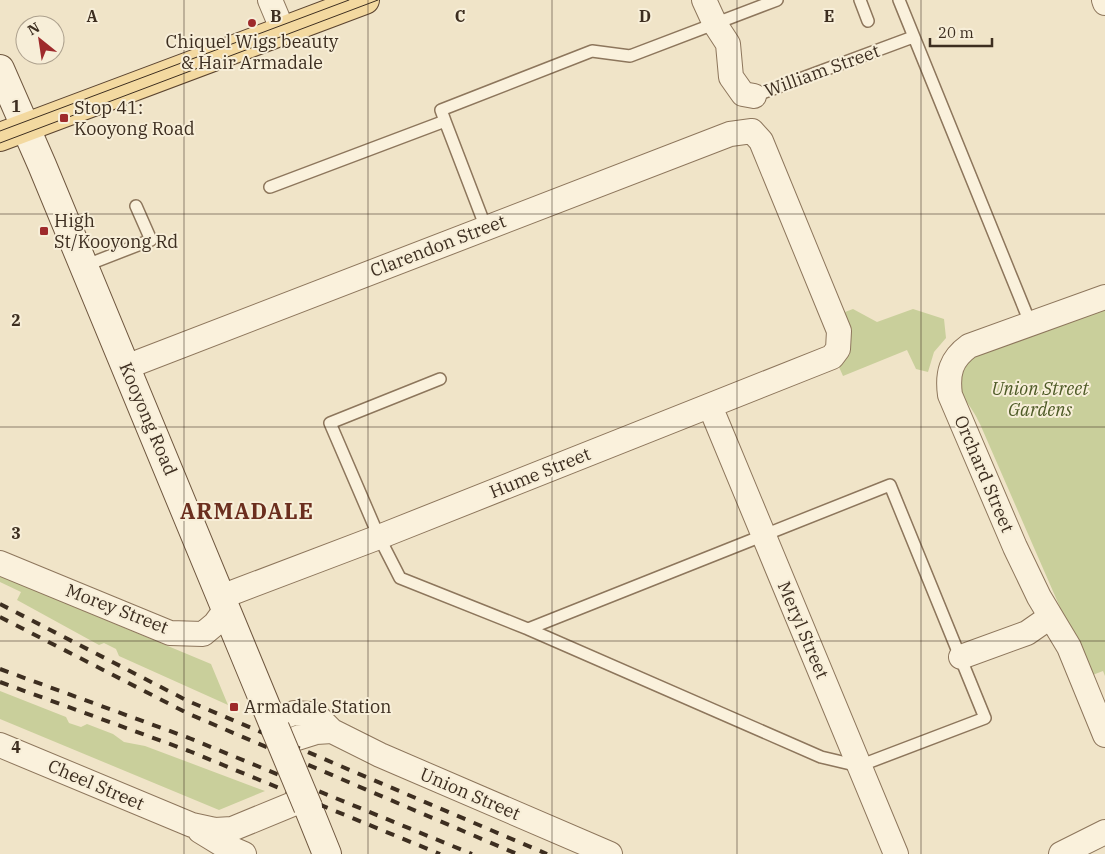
<svg xmlns="http://www.w3.org/2000/svg" width="1105" height="854" font-family="'IBM Plex Serif',serif">
  <style>
    .green { fill: #c9cf9b }
    .lines { fill: none; stroke-linecap: round; stroke-linejoin: round }
    .lane-casing { stroke: #8d765c; stroke-width: 14 }
    .street-casing { stroke: #8d765c; stroke-width: 26 }
    .secondary-casing { stroke: #6f573f; stroke-width: 30 }
    .primary-casing { stroke: #5b4430; stroke-width: 30 }
    .lane { stroke: #faf1dc; stroke-width: 11 }
    .street { stroke: #faf1dc; stroke-width: 24 }
    .secondary { stroke: #faf1dc; stroke-width: 28 }
    .primary { stroke: #f3d9a0; stroke-width: 28 }
    .tram { stroke: #3d2e20; stroke-width: 1 }
    .rail { stroke: #3d2e20; stroke-width: 4; stroke-dasharray: 9 9; stroke-linecap: butt }
    .secondary-bridge-casing { stroke: #6f573f; stroke-width: 30; stroke-linecap: butt }
    .secondary-bridge { stroke: #faf1dc; stroke-width: 28 }
    .grid { fill: none; stroke: #3d2e20; stroke-width: 1; stroke-opacity: 0.55 }
    .poi-dot { fill: #9e2a2b; stroke: #f7eed8; stroke-width: 2 }
    .labels { text-anchor: middle; stroke-width: 4; stroke-linejoin: round; paint-order: stroke }
    .poi-label { font-size: 18px; fill: #3d2e20; stroke: #f7eed8; text-anchor: start }
    .street-label { font-size: 18px; fill: #3d2e20; stroke: #f7eed8 }
    .park-label { font-size: 18px; font-style: italic; fill: #4d5a26; stroke: #f7eed8 }
    .district-label { font-size: 22px; font-weight: bold; letter-spacing: 1px; fill: #6b2e1e; stroke: #f7eed8 }
    .grid-label { font-size: 16px; text-anchor: middle; font-weight: bold; fill: #3d2e20; stroke: #f7eed8; stroke-width: 4; stroke-linejoin: round; paint-order: stroke }
  </style>
  <rect width="100%" height="100%" fill="#f0e4c8"/>
  <path class="green" d="M1105 305V676L1103 671 1090 676 980 424C966 394 948 392 971 358Z
    M853 309 877 322 913 309 944 319 946 338 934 352 928 372 916 369 907 350 843 376 839 367 850 354V348L845 312Z
    M0 576 211 664 228 705 119 656 116 649 104 643 99 645 17 600 21 592 0 582Z
    M0 691 66 717 69 723 81 727 87 724 113 734 124 742 145 746 265 791 219 810 0 719Z"/>
  <g class="lines">
    <defs>
      <path id="lane" d="M860 0 868 21
        M899 0 1031 325
        M754 96 913 37
        M445 121 486 228
        M270 187 445 121 441 110 592 51 630 56 777 0
        M84 266 151 240 136 206
        M440 379 330 423 379 537 400 578 528 629 821 757 859 766 985 718 890 485 528 629"/>
      <path id="street" d="M270 0 283 31
        M704 0 715 24 728 44 731 77 743 94 754 96
        M1104 0 1105 3
        M1105 297 969 346C951 359 947 373 950 395L1015 547 1039 597 1069 647 1105 735
        M126 367 730 134 752 131 761 141 839 331 838 349 832 357 379 537 221 597
        M710 406 896 854
        M0 563 170 633 203 634 215 624 226 609
        M961 657 1027 633 1050 617
        M272 721 294 713 310 714 317 716 332 731 380 755 610 854
        M297 738 316 732 332 731
        M0 745 192 825 215 830 232 829 305 799
        M200 831 223 845 244 854
        M1061 854 1105 832"/>
      <path id="secondary" d="M0 69 42 165 275 728
        M308 807 327 854"/>
      <path id="primary" d="M0 137 365 0"/>
    </defs>
    <use href="#lane" class="lane-casing"/>
    <use href="#street" class="street-casing"/>
    <use href="#secondary" class="secondary-casing"/>
    <use href="#primary" class="primary-casing"/>
    <use href="#lane" class="lane"/>
    <use href="#street" class="street"/>
    <use href="#secondary" class="secondary"/>
    <use href="#primary" class="primary"/>
    <path class="tram" d="M0 131 349 0
      M0 143 378 0"/>
    <path class="rail" d="M0 604 188 701 547 854
      M0 617 189 714 517 854
      M0 669 189 738 472 854
      M0 682 189 751 440 854"/>
    <defs>
      <path id="secondary-bridge" d="M275 728 308 807"/>
    </defs>
    <use href="#secondary-bridge" class="secondary-bridge-casing"/>
    <use href="#secondary-bridge" class="secondary-bridge"/>
  </g>
  <path class="grid" d="M184 0V854M368 0V854M552 0V854M737 0V854M921 0V854M0 214H1105M0 427H1105M0 641H1105"/>
  <g class="poi-dot">
    <circle cx="252" cy="23" r="5"/>
    <rect x="59" y="113" width="10" height="10" rx="2.5"/>
    <rect x="39" y="226" width="10" height="10" rx="2.5"/>
    <rect x="229" y="702" width="10" height="10" rx="2.5"/>
  </g>
  <g class="labels">
    <g class="poi-label">
      <text x="252" y="48" text-anchor="middle">Chiquel Wigs beauty<tspan x="252" dy="21">&amp; Hair Armadale</tspan></text>
      <text x="74" y="114">Stop 41:<tspan x="74" dy="21">Kooyong Road</tspan></text>
      <text x="54" y="227">High<tspan x="54" dy="21">St/Kooyong Rd</tspan></text>
      <text x="244" y="713">Armadale Station</text>
    </g>
    <g class="street-label">
      <text transform="translate(822 71) rotate(-20)" y="6">William Street</text>
      <text transform="translate(438 246) rotate(-21)" y="6">Clarendon Street</text>
      <text transform="translate(148 419) rotate(67)" y="6">Kooyong Road</text>
      <text transform="translate(540 473) rotate(-22)" y="6">Hume Street</text>
      <text transform="translate(984 474) rotate(67)" y="6">Orchard Street</text>
      <text transform="translate(117 609) rotate(21)" y="6">Morey Street</text>
      <text transform="translate(803 630) rotate(67)" y="6">Meryl Street</text>
      <text transform="translate(96 785) rotate(23)" y="6">Cheel Street</text>
      <text transform="translate(470 794) rotate(23)" y="6">Union Street</text>
    </g>
    <g class="park-label">
      <text x="1040" y="395">Union Street<tspan x="1040" dy="21">Gardens</tspan></text>
    </g>
    <g class="district-label">
      <text x="247" y="519">ARMADALE</text>
    </g>
  </g>
  <g class="grid-label">
    <text x="92" y="22">A</text>
    <text x="276" y="22">B</text>
    <text x="460" y="22">C</text>
    <text x="645" y="22">D</text>
    <text x="829" y="22">E</text>
    <text x="16" y="112">1</text>
    <text x="16" y="326">2</text>
    <text x="16" y="539">3</text>
    <text x="16" y="753">4</text>
  </g>
  <g transform="translate(40 40) rotate(330)"><circle r="24" fill="#f7eed8" stroke="#ada18e"/>
  <path d="M0-4L9 19L0 12L-9 19Z" fill="#9e2a2b"/>
  <text y="-8" font-size="14" font-weight="bold" text-anchor="middle" fill="#3d2e20">N</text>
  </g>
  <path d="M930 38v8h62v-8" fill="none" stroke="#3d2e20" stroke-width="2.5"/>
  <text x="938" y="38" font-size="15" fill="#3d2e20" stroke="#f7eed8" stroke-width="4" paint-order="stroke">20 m</text>
</svg>
